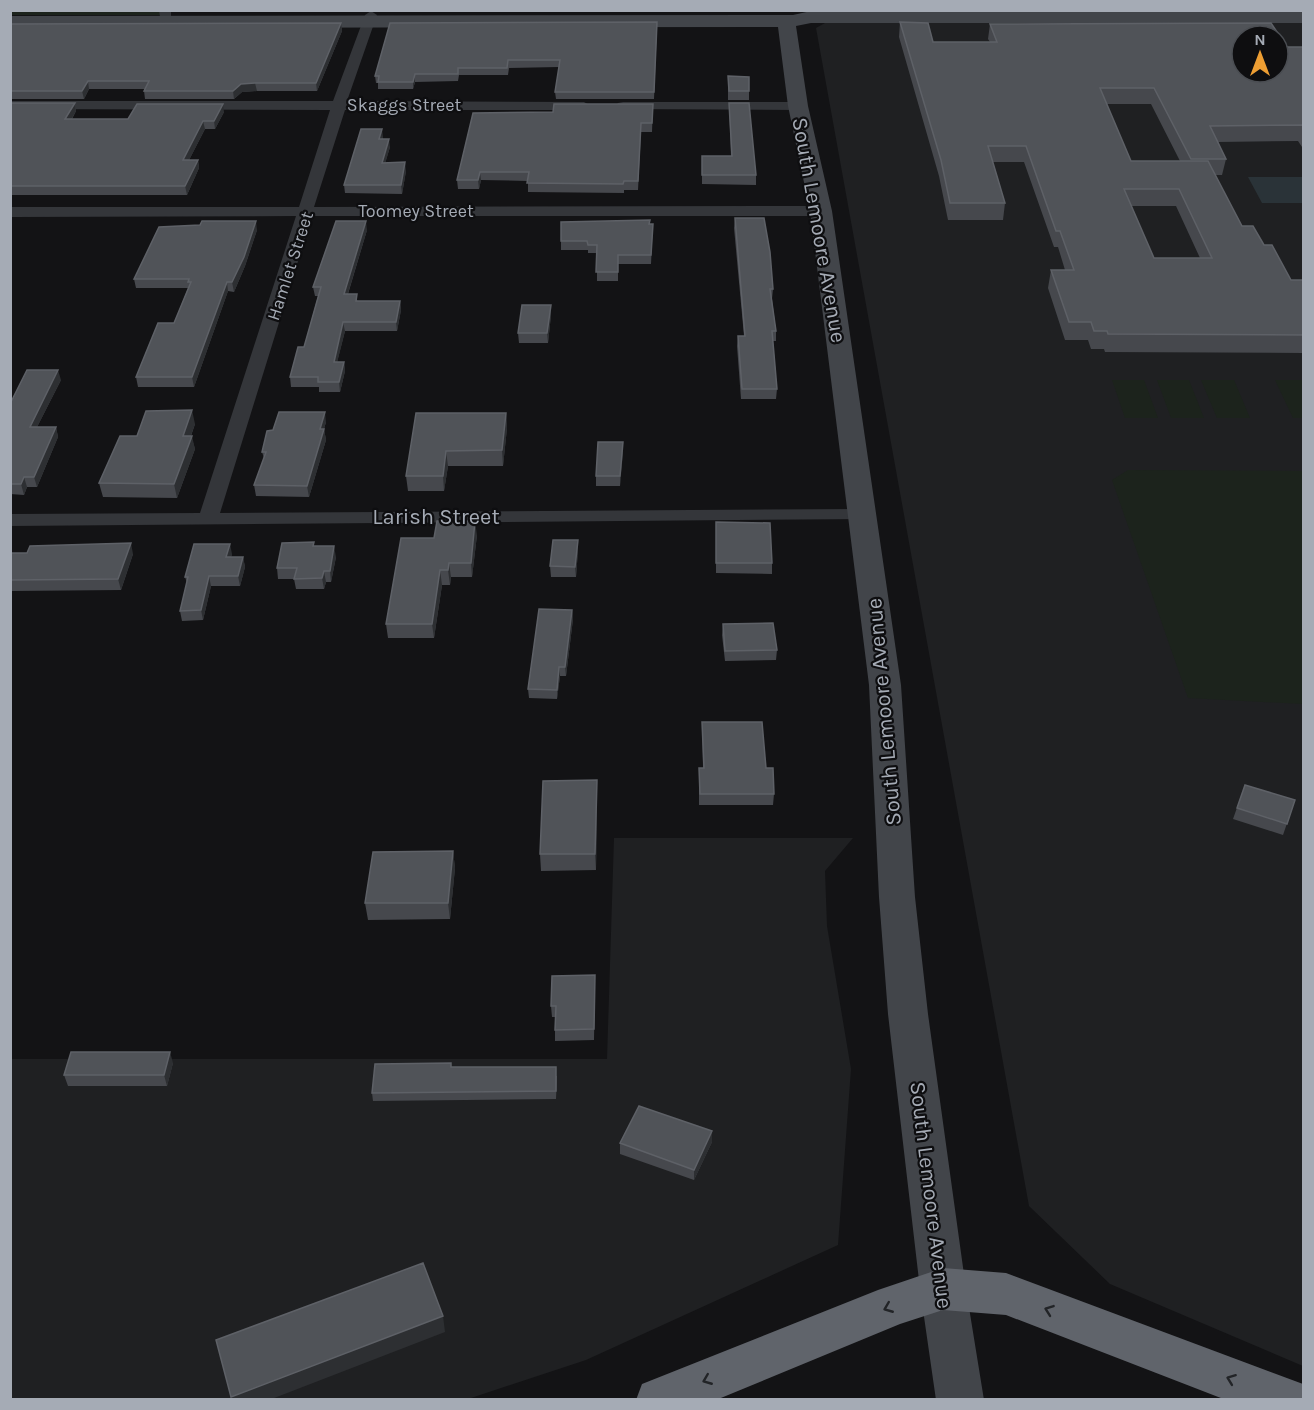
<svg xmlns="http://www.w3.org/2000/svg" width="1314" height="1410" font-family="Karla,sans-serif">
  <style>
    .built { fill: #1f2022; fill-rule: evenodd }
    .green { fill: #1c231c }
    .water { fill: #2a3338 }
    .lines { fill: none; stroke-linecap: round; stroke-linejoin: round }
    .street { fill: #34363a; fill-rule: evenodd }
    .secondary { fill: #42454a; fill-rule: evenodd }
    .highway { fill: #60646b; fill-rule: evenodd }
    .wall { fill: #46484d; fill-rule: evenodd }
    .shaded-wall { fill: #2d2f32 }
    .building { fill: #505358; stroke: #5e6167; stroke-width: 1.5; fill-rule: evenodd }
    .oneway { stroke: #222427 }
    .labels { text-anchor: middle; stroke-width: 4.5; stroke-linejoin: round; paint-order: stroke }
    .far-street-label { font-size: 18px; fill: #a5abb5; stroke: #0e0e10 }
    .street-label { font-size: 22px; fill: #a5abb5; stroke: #0e0e10 }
  </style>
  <rect width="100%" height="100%" fill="#131315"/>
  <path class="built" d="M1303 22V1366L1110 1284 1029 1206 816 28 825 23ZM1242 36H1278V72H1242Z
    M614 838H853L825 871 827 926 851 1069 838 1245 586 1360 468 1399H11L10 1059H607Z"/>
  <path class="green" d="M10 11H165V15H11Z
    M1112 380H1144L1158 418H1125Z
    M1157 380H1189L1204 418H1171Z
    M1201 380H1234L1250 418H1217Z
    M1275 380H1303V418H1293Z
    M1128 470 1303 471V704L1188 698 1112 480Z"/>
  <path class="water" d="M1248 177H1303V203H1262Z"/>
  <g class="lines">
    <path class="street" d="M159 10H171V24H161Z
      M371 11 377 15 347 101 584 102 591 106 584 110H345L314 207 821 206 829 211 821 216H312L220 513 862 509 869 511 872 515 869 519 10 526V514L200 513 296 216 10 217V207H299L330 110 10 109V101H333L365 15Z
      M623 102H798L805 106 798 110 618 109 616 106 618 103Z"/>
    <path class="secondary" d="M811 11H1304V23H811L796 26 808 106 832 211 901 685 915 897 928 1014 966 1289 984 1400H936L920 1289 888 1014 879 897 869 685 810 211 788 106 778 27 10 28V16L793 15Z"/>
    <path class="highway" d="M943 1268 1006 1273 1303 1384 1304 1400H1226L1006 1315 943 1310 900 1324 716 1400H636L642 1384 878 1290Z"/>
  </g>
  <path class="wall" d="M900 22 933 42H990L988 39 990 24 1287 47H1304V150L1298 141 1217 142 1226 159 1222 175H1215L1242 226 1264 245 1291 280H1304V353L1105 352 1104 349H1091L1088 340H1065L1048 288 1051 270H1065L1058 247H1054L1024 162H993L1005 203 1003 220H948L939 176 899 37ZM1106 104H1151L1180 161H1131ZM1131 206H1176L1200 258H1154Z
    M341 23 342 31 317 91H257L242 92 234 99H145L144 91 145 89H89L84 99H10V24Z
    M657 29 654 99H556L555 92 559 67 509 68 508 75H459L458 81 415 82 413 89H378V83H376L375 76Z
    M728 76 749 77V100H728Z
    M10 103H75L76 111 72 119H128L224 112 215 129H205L189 160H198L199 168 187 195H10Z
    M729 103 756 175V185L702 184V156H731Z
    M653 104 652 132H641L638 190H624V193L528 192V181L481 180 479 189H458L457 180 553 112Z
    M383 137V139L390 147 385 163 406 171 402 194 345 193 344 185Z
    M735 218 773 289 772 299 776 331V341H773L777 389 776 399H741L737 346 738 336H744L734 228Z
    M650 224H653L651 264H618V281H597V253H588V250H561V241Z
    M257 230 245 266 234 292 228 291 194 387H138L136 377 174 323 188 288H136L134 279Z
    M367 230 348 294 358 301H400L401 310 397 331H345L337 362H344L345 371 340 392H319V387H291L290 377 304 347 318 296H315L313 287Z
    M551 315 548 343H519L518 333Z
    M61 380 37 427H56L58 437 37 487H27L24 495 10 494V404Z
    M506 413 507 428 503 466H448L444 491H408L406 476Z
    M326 422 324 429 326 440 309 497 256 496 254 485 264 458 262 452 273 430Z
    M195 424 191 436 195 449 177 498 103 497 99 483 137 436Z
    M623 442 620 486H596V476Z
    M716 533 772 563V574L716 573Z
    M477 535 472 577H451L450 585H442L434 638H388L386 624 434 538Z
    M314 542V546L336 557 331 582H326L324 589H296L294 579H278L277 568Z
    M578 550 576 577H551L550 566Z
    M10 553 133 554 121 590 10 591Z
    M232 554 231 557H243L245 567 240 586H211L203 620 182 621 180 611 187 583 185 577Z
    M572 610 573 619 566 676H560L557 699 529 698 528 689Z
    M723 624 777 650 776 660 725 661 722 635Z
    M702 722 766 768 774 794 773 805H699V768H703Z
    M1245 785 1295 800 1283 835 1233 819Z
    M597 797 596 870 541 871 540 854Z
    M453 851 455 868 450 919 368 920 365 903Z
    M595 986 594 1040 555 1041V1017H552L551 1006Z
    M173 1063 167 1086H68L64 1075Z
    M452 1067 557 1076 556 1099 373 1101 372 1093Z
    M712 1131V1142L694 1180 620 1154V1143Z"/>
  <path class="shaded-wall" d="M341 23 342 31 317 91 316 83Z
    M415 74V82L413 89V82Z
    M88 81 89 89 84 99 82 91Z
    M255 83 257 91 242 92 234 99 233 91 241 84Z
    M75 103 76 111 67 127 65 119Z
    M223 104 224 112 215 129 214 121Z
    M203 121 205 129 185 168 183 160Z
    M382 129 383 137 380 147 379 139Z
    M389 139 390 147 383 171 382 163Z
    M198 160 199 168 187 195 185 186Z
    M405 162 406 171 402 194 401 185Z
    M480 172 481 180 479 189 478 180Z
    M256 221 257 230 245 266 234 292 232 282Z
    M366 221 367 230 345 303 344 294Z
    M227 282 228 291 194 387 192 377Z
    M400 301 401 310 397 331 396 322Z
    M551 305V315L548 343 547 333Z
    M343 322 345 331 335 371 334 362Z
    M344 362 345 371 340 392 339 382Z
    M58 370 61 380 32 437 30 427Z
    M192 410 195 424 186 449 183 436Z
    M325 412 326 422 321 439 324 429 326 440 309 497 307 486 320 429Z
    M506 413 507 428 503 466 502 450Z
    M56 427 58 437 37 487 34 477Z
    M192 436 195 449 177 498 174 484Z
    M623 442V453L620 486V476Z
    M446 451 448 466 444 491 443 476Z
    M24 477 27 487 24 495 21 484Z
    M475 521 477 535 472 577 471 563Z
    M578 540V550L576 577 575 567Z
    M131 543 133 554 121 590 118 579Z
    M230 544 232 554 228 567 226 557Z
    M334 546 336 557 331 582 330 571Z
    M243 557 245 567 240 586 238 576Z
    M449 563 451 577 450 585 448 570Z
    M440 570 442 585 434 638 432 624Z
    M324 571 326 582 324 589 322 578Z
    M209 576 211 586 203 620 201 610Z
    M572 610 573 619 566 676 565 667Z
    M559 667 560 676 557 699V690Z
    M597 780V797L596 870 595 854Z
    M453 851 455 868 450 919 448 903Z
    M170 1052 173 1063 167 1086 164 1075Z
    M712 1131V1142L694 1180V1170Z
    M443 1316 445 1332 269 1400H231V1397Z"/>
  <path class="building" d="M657 22 654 92H555L560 60H508L507 68H458V74H415L413 82H378L379 76H375L390 23Z
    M900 22 928 23 933 42H997L990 24 1271 23 1287 47H1304V127L1302 125 1210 126 1226 159H1191L1154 88H1100L1131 161H1208L1242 226H1253L1264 245H1272L1291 280H1304V335L1108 334 1107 331H1094L1091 322H1069L1051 270H1074L1060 231H1056L1026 146H988L1005 203H950L941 160ZM1242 36H1278V72H1242ZM1124 189H1179L1212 258H1154Z
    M341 23 316 83H255L241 84 233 91H144L149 81H88L82 91H10V24Z
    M728 76 749 77V91H729Z
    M10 103H75L65 119H128L137 104H223L214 121H203L183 160H198L185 186H10Z
    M729 103H749L756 175H702V156H732Z
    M554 104H653L652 123H641L638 181H624L623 184 527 183 529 172H480L478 180H457L473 113 553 112Z
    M361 129H382L379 139H389L382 163 405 162 401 185H344Z
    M735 218H764L770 252 773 289H770L776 331H772L777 389H742L738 336H745Z
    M650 220 649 224H653L651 255H618V272H596L597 245H588L587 241H561V222Z
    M202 221H256L244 257 232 282H227L192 377H136L158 323H174L191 282H188L189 279H134L159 227 200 225Z
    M336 221H366L344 294H357L356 301H400L396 322H343L334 362H344L339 382H318V377H290L298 347H304L321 287H313Z
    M522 305H551L547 333H518Z
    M27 370H58L30 427H56L34 477H24L21 484H10V404Z
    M192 410 183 436H192L174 484 99 483 120 436H137L146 411Z
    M279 412H325L320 429H324L307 486 254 485 266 452H262L267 431 273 430Z
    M416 413H506L502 450 446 451 443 476H406Z
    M598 442H623L620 476H596Z
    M437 521H475L471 563H449L448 570H440L432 624H386L401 538H434Z
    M716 522 770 523 772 563H716Z
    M553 540H578L575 567 550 566Z
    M314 542 313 546H334L330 571H324L322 578 294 579 297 568H277L282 543Z
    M131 543 118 579 10 580V553H27L30 546Z
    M194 544H230L226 557H243L238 576H209L201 610 180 611 188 577H185Z
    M539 609 572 610 565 667H559L557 690 528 689Z
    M773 623 777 650 725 651 723 624Z
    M702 722H762L766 768H773L774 794H700L699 768H704Z
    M597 780 595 854H540L543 781Z
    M1245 785 1295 800 1287 824 1237 808Z
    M453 851 448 903H365L373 852Z
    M595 975 594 1029 555 1030 556 1006H551L552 976Z
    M71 1052H170L164 1075H64Z
    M451 1063V1067H556V1091L372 1093 375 1064Z
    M639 1106 712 1131 694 1170 620 1143Z
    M423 1263 443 1316 231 1397 216 1340Z"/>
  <defs><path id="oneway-chevron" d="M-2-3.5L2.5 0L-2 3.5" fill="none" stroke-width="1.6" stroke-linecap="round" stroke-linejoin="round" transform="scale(1.5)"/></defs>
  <g class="oneway">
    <use href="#oneway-chevron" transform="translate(888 1308) rotate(158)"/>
    <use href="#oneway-chevron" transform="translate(1049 1310) rotate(-160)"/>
    <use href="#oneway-chevron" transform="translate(1231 1379) rotate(-159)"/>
    <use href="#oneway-chevron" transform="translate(707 1380) rotate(158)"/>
  </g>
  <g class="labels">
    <g class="far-street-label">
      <text x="404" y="111">Skaggs Street</text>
      <text x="416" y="217">Toomey Street</text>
      <text transform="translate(290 266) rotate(-72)" y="6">Hamlet Street</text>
    </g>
    <g class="street-label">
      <text transform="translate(820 230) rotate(80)" y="8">South Lemoore Avenue</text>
      <text x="436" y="524">Larish Street</text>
      <text transform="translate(883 712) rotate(-95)" y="8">South Lemoore Avenue</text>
      <text transform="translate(932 1195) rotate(83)" y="8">South Lemoore Avenue</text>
    </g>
  </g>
  <rect width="1314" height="1410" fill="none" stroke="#a5abb5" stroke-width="24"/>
  <g transform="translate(1260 54)"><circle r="28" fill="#0e0e10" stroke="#4a4d52" stroke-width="1.5"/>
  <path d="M0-4.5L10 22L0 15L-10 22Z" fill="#ed9e33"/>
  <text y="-9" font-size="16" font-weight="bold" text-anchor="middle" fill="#a5abb5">N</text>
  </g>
</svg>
